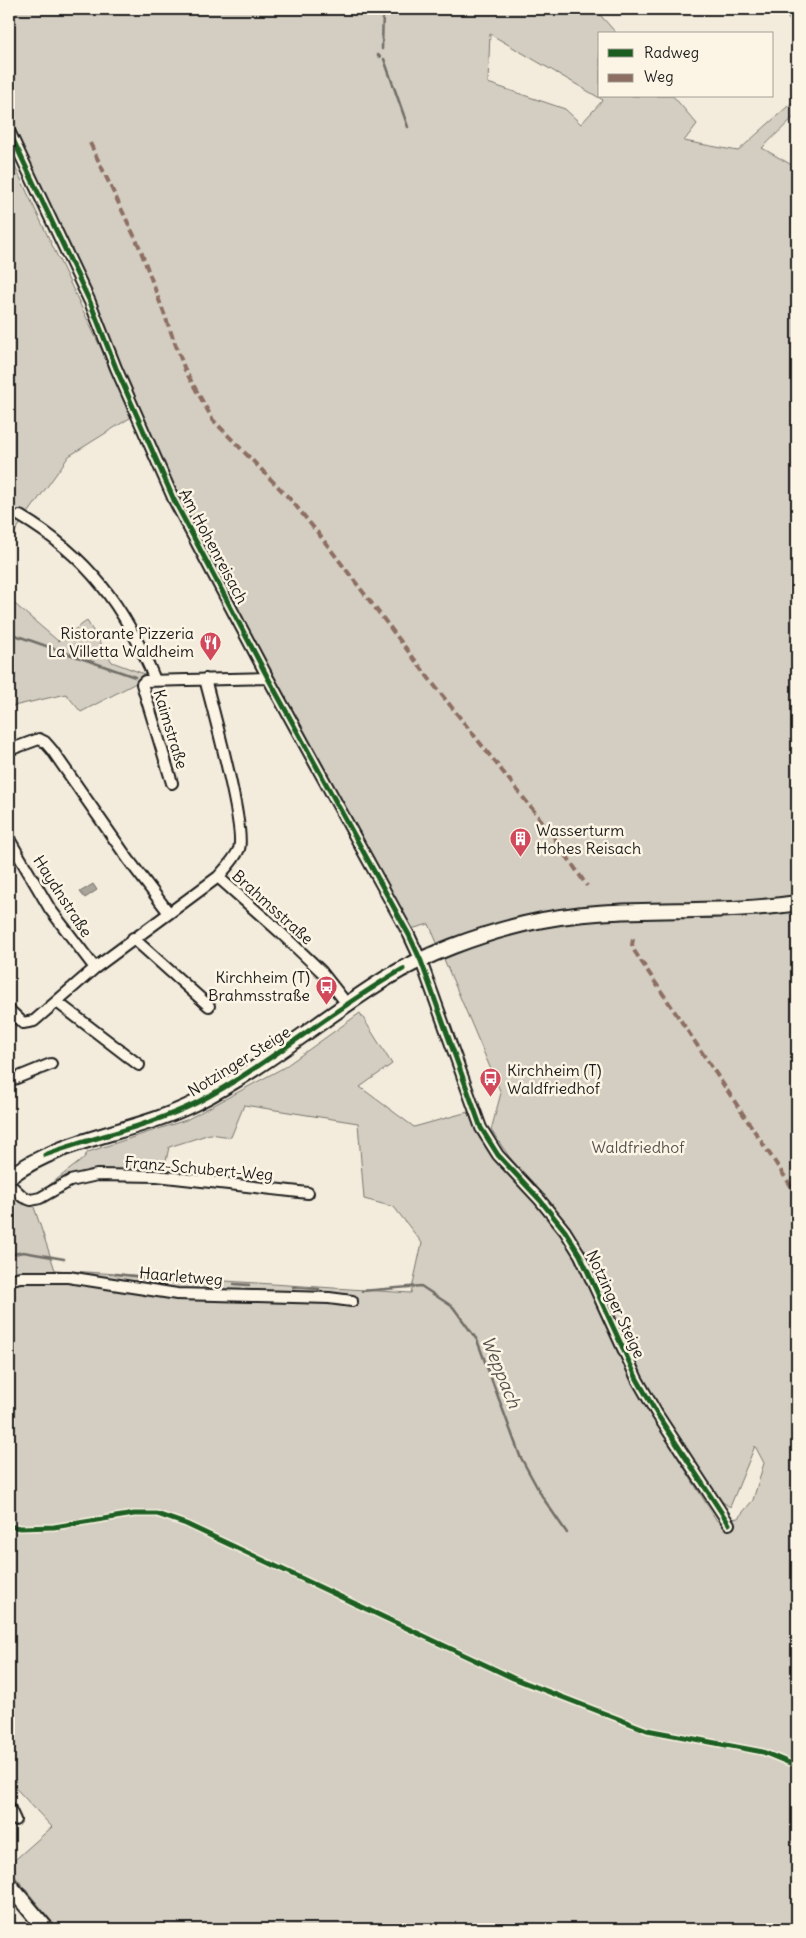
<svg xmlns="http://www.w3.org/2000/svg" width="806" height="1938" font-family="Delius,sans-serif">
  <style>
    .green { fill: #d3cec1; stroke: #78756e; fill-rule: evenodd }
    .water { fill: #aaa59b; stroke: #716e68 }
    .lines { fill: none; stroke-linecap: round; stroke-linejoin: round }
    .stream { stroke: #716e68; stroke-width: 2.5 }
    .minor-casing { stroke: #1c1c1c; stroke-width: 14 }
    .secondary-casing { stroke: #1c1c1c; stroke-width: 18 }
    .primary-casing { stroke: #1c1c1c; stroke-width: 19 }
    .minor { stroke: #fcf5e5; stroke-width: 10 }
    .secondary { stroke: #fcf5e5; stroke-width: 14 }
    .primary { stroke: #fcf5e5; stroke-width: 15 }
    .quiet { stroke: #8d6e63; stroke-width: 4; stroke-dasharray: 8 4; stroke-linecap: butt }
    .cycleway-casing { stroke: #fcf5e5; stroke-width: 8 }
    .cycleway { stroke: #1b5e20; stroke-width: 5 }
    .labels { text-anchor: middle; stroke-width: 5; stroke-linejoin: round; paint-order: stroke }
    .street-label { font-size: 16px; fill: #1c1c1c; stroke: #fcf5e5 }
    .poi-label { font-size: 16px; fill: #1c1c1c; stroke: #fcf5e5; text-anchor: end }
    .park-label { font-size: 16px; fill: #53514e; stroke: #fcf5e5 }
    .water-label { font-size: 18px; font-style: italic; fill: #55534f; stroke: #fcf5e5 }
  </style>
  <rect width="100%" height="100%" fill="#f3ecdd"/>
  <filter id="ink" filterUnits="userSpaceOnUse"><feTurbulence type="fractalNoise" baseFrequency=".02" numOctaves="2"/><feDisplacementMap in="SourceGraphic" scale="10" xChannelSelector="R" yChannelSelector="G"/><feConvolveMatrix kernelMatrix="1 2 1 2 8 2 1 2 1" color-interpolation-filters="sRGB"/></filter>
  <g filter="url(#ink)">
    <path class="green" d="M9 9H595L617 34H600V96H673L697 124 684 141 738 151 797 98V114L762 148 797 168V1929H58L9 1869V1865L52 1827 9 1781V1199L32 1201 55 1270 411 1293 422 1243 394 1207 364 1199 358 1123 244 1105 231 1137 210 1134 169 1147 164 1171C124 1170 85 1169 48 1186L82 1160 88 1152 186 1120 283 1068 360 1013 392 1064 360 1087 414 1127 468 1112 480 1139 569 1242 647 1408 717 1521 738 1518 753 1500 764 1463 755 1446 730 1507 718 1499 649 1390 573 1234 508 1155 491 1130 501 1093 429 924 411 929 206 563 77 265 9 124ZM490 34 603 100 581 124 565 109 488 83Z
      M781 9H797V30Z
      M9 154 133 416 69 456 9 540Z
      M9 599 58 641 87 621 112 662 147 675 134 684 81 712 66 694 9 707Z"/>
    <path class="water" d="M93 884 97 890 85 898 80 892Z"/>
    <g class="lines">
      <path class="stream" d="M382 49 383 9
        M378 55 380 57
        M384 59 408 127
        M9 633 135 677
        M9 1255 23 1252 64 1259
        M116 1274 151 1278
        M234 1284 249 1285
        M293 1287 319 1289
        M362 1291 421 1286 453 1307 477 1340 520 1456 543 1498 567 1533"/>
      <defs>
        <path id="minor" d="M9 131 90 302 116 368 174 500 268 678 409 935 421 961 481 1128 498 1155 540 1200 565 1231 580 1255 637 1379 657 1414 729 1524
          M20 516C88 556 125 607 155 680
          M205 679C212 706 246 829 239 849 235 859 225 869 218 877L281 933 321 971 347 1004
          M9 750 39 739 45 742 52 750 128 859 169 913
          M172 783 142 684 145 681 268 678
          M9 839 50 909 95 968
          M133 938 209 1006
          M57 1002 139 1065
          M9 1010 23 1023 34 1021 95 968 218 877
          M9 1081 51 1064
          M9 1184 23 1197 31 1200 40 1198 70 1181 97 1175 157 1176 308 1193
          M9 1280 20 1277H68L177 1294 329 1298 352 1301
          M9 1807 15 1820"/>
        <path id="secondary" d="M9 1177C63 1137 136 1133 195 1103 263 1069 321 1019 385 979 425 954 479 935 524 924 614 902 707 917 797 903"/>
        <path id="primary" d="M9 1885 46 1929"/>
      </defs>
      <use href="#minor" class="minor-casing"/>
      <use href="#secondary" class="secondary-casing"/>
      <use href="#primary" class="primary-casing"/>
      <use href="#minor" class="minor"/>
      <use href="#secondary" class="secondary"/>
      <use href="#primary" class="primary"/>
      <path class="quiet" d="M90 143 139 246 185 370 213 420 291 500 318 533 434 685 549 830 587 886
        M633 939 632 945 635 952 797 1195"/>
      <defs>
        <path id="cycleway" d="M9 131 90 302 116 368 174 500 268 678 409 935 421 961 481 1128 498 1155 540 1200 565 1231 580 1255 637 1379 657 1414 729 1524
          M45 1155C95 1136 148 1127 196 1103 269 1065 331 1010 403 969
          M9 1526 20 1528 54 1527 134 1514H157L186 1524 513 1678 647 1730 763 1752 797 1766"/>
      </defs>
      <use href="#cycleway" class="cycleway-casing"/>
      <use href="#cycleway" class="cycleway"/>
    </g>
  </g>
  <defs>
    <symbol id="restaurant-pin" viewBox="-11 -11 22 30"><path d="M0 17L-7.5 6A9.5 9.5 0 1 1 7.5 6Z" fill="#d1495b" stroke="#fcf5e5"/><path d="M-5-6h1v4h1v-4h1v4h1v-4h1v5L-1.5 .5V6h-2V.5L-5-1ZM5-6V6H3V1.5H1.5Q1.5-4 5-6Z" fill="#fff"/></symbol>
    <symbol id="building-pin" viewBox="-11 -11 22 30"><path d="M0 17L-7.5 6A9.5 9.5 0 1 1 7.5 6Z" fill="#d1495b" stroke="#fcf5e5"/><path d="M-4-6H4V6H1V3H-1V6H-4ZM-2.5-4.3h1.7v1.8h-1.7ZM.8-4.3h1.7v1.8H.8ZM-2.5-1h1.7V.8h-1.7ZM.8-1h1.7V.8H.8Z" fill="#fff"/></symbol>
    <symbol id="bus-pin" viewBox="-11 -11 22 30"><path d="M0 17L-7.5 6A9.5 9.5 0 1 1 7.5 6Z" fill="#d1495b" stroke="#fcf5e5"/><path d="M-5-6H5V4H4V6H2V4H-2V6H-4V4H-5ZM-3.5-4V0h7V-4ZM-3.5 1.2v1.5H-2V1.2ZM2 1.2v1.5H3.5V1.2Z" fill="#fff"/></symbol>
  </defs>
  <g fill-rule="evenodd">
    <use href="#restaurant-pin" x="198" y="630" width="25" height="34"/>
    <use href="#building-pin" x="508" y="826" width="25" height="34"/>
    <use href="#bus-pin" x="314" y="974" width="25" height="34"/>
    <use href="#bus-pin" x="478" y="1066" width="25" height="34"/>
  </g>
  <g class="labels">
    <g class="street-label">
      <text transform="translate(214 546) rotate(62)" y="6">Am Hohenreisach</text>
      <text transform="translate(171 729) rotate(73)" y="6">Kaimstraße</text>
      <text transform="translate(63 896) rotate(57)" y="6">Haydnstraße</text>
      <text transform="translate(273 907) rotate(42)" y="6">Brahmsstraße</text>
      <text transform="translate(239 1061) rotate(-32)" y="6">Notzinger Steige</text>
      <text transform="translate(199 1168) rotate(5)" y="6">Franz-Schubert-Weg</text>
      <text transform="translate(181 1276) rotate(5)" y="6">Haarletweg</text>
      <text transform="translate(616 1304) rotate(65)" y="6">Notzinger Steige</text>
    </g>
    <g class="poi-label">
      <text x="194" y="639">Ristorante Pizzeria<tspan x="194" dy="18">La Villetta Waldheim</tspan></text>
      <text x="536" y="836" text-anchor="start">Wasserturm<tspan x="536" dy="18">Hohes Reisach</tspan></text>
      <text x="310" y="983">Kirchheim (T)<tspan x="310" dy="18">Brahmsstraße</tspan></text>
      <text x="507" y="1076" text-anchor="start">Kirchheim (T)<tspan x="507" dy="18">Waldfriedhof</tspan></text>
    </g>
    <g class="park-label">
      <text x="638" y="1153">Waldfriedhof</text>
    </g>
    <g class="water-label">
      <text transform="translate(501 1372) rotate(68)" y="6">Weppach</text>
    </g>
  </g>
  <rect width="806" height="1938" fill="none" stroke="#fcf5e5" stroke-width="30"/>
  <rect x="15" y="15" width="776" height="1908" fill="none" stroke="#1c1c1c" stroke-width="2" filter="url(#ink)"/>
  <rect x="598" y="32" width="175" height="65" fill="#fcf5e5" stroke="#a29e95"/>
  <rect x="608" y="49" width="25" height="8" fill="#1b5e20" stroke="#a29e95"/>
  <text x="644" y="58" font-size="15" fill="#1c1c1c">Radweg</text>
  <rect x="608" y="74" width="25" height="8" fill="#8d6e63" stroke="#a29e95"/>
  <text x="644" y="82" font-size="15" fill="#1c1c1c">Weg</text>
</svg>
